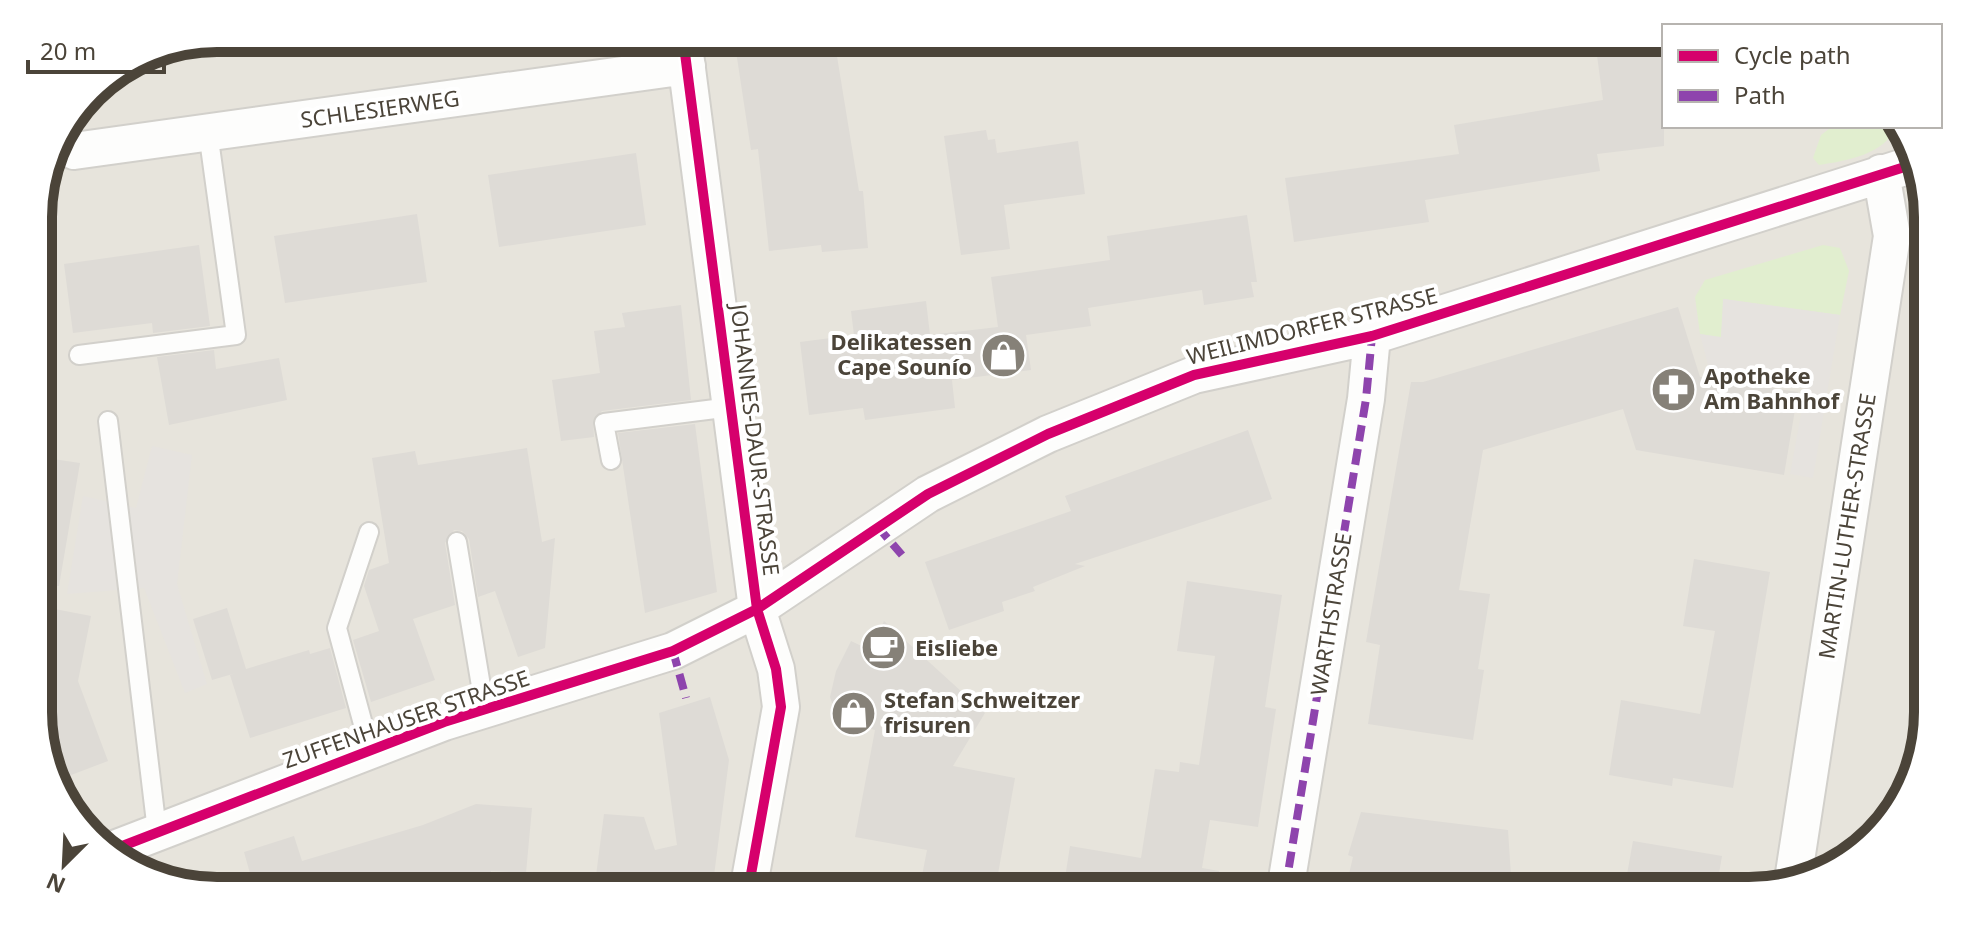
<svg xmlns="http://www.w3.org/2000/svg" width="1966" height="929" font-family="'Noto Sans',sans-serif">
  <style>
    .residential { fill: #e7e4dc }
    .green { fill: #e1eecf }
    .parking { fill: #e6e3df }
    .building { fill: #dedbd6 }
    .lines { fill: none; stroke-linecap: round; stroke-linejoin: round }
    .service-casing { stroke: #d2d0cb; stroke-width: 22 }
    .minor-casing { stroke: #d2d0cb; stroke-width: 40 }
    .service { stroke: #fdfdfc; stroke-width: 18 }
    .minor { stroke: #fdfdfc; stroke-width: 36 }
    .quiet { stroke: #8e44ad; stroke-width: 8; stroke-dasharray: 16 8; stroke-linecap: butt }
    .cycleway-casing { stroke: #fff; stroke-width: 15 }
    .cycleway { stroke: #d6006c; stroke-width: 10 }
    .labels { text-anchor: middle; stroke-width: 8; stroke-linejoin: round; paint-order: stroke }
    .street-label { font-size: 22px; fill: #4b4439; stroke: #fff }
    .poi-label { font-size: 22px; font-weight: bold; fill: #4b4439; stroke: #fff; text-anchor: start }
    .rim { fill: none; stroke: #4b4439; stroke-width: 10 }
  </style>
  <rect width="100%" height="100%" fill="#f4f2ee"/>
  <path class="residential" d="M217 38H1664V126H1898L1926 193 1928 712 1914 781 1849 861 1760 891H217L148 877 75 821 40 736 38 205 56 138 99 83 149 51Z"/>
  <path class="green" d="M1833 126H1896C1886 155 1844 161 1819 165L1813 158 1821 135Z
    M1823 245 1840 248 1849 271 1840 315 1724 299 1721 338 1700 334 1695 297 1705 280Z"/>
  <path class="parking" d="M1723 299 1840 315 1813 478 1790 474 1806 386 1709 369 1700 334 1721 337Z
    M152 446 192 455 177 584 207 684 185 693 144 588 67 594 83 496 136 508Z"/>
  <path class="building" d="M734 38H834L859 191H863L868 248 822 252 821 245 769 251 758 149 751 150Z
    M1664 39V146L1597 154 1600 171 1425 200 1429 222 1294 242 1285 178 1459 154 1454 125 1603 100 1596 48Z
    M986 130 988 140 995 139 997 153 1078 141 1085 194 1004 205 1010 249 961 255 944 136Z
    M636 153 646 225 499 247 488 175Z
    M417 214 427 282 285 303 274 236Z
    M1247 215 1257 282H1251L1254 297 1204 305 1202 290 1088 308 1091 326 1026 335 1031 370 952 380 955 408 865 420 863 408 809 415 800 342 854 335 851 311 926 301 930 335 998 327 991 277 1110 260 1107 236Z
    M199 245 210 326 153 333 152 323 73 333 64 264Z
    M681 305 691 400 602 411 593 420 594 437 561 441 552 380 600 373 594 331 625 327 622 313Z
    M1678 307 1700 377 1798 392 1784 475 1636 450 1623 409 1483 450 1459 590 1490 594 1478 669 1484 670 1473 740 1368 724 1380 645 1366 642 1411 382H1423Z
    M214 350 216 369 279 358 287 400 169 425 157 357Z
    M695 424 717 592 645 613 618 433Z
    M1248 430 1272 499 1075 564 1085 566 1033 587 1035 591 1002 602 1004 611 949 630 925 562 1071 511 1065 496Z
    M527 448 542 542 555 538 545 648 518 657 495 591 478 597 469 539 462 531 454 530 445 543 455 605 413 619 435 680 371 702 353 640 379 631 364 586 369 570 389 563 372 458 415 451 418 465Z
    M39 457 80 463 59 586 39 584Z
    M1694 559 1770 572 1733 788 1673 778 1672 786 1609 775 1621 700 1700 714 1715 631 1683 626Z
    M1187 581 1282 595 1265 707 1276 709 1258 827 1210 820 1202 868 1219 871 1217 891H1063L1070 846 1141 858 1155 769 1179 772 1180 762 1199 765 1215 656 1177 651Z
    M39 606 91 616 78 681 108 761 58 780 40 736Z
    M227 608 246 669 309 650 310 654 330 648 346 708 250 738 230 675 236 673 212 680 193 619Z
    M884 621 985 713 953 766 1015 778 995 891H919L927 850 855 837 875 730 838 720 830 697 836 671 851 641 870 650Z
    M710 697 729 760 712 891H594L604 814 644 817 655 850 677 845 659 713Z
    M476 804 532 808 526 873 491 871 489 891H235L234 882 251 877 244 852 294 836 302 861 423 825Z
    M1361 812 1508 830 1512 891H1345L1353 857 1348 855Z
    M1633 841 1722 856 1716 891H1624Z"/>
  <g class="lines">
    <defs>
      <path id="service" d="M79 355 236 335 208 132
        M108 421 157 831
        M611 460 604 423 731 407
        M369 532 337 628 370 750
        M457 542 485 710"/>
      <path id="minor" d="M683 38 757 609 776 669 781 707 748 891
        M74 151 687 66
        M112 850 444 722 673 651 757 609 928 494 1048 434 1194 375 1372 336 1914 164
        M1793 880 1892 236 1881 173
        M1285 891 1366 399 1372 336"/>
    </defs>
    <use href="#service" class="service-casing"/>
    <use href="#minor" class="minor-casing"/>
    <use href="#service" class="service"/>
    <use href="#minor" class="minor"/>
    <path class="quiet" d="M877 526 902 555
      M673 651 686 698
      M1285 891 1366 399 1372 336"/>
    <defs>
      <path id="cycleway" d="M683 38 757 609 776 669 781 707 748 891
        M112 850 444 722 673 651 757 609 928 494 1048 434 1194 375 1372 336 1914 164"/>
    </defs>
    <use href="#cycleway" class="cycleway-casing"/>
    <use href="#cycleway" class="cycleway"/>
  </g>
  <defs>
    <symbol id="shop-disc" viewBox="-11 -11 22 22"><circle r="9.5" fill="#868178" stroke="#fff"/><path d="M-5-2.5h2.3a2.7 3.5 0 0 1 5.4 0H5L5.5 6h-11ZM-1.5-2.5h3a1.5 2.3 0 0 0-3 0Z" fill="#fff"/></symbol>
    <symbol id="pharmacy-disc" viewBox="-11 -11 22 22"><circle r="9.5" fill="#868178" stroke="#fff"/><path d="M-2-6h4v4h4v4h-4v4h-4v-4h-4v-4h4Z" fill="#fff"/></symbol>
    <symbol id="cafe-disc" viewBox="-11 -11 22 22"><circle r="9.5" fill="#868178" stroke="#fff"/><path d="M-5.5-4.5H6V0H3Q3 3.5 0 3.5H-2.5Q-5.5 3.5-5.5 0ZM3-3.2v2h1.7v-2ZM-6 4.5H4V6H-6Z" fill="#fff"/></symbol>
  </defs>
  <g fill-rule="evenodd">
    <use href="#shop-disc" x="978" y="330" width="51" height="51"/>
    <use href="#pharmacy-disc" x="1648" y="364" width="51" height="51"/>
    <use href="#cafe-disc" x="858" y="622" width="51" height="51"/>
    <use href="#shop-disc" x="828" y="688" width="51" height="51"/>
  </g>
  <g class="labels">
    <g class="street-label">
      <text transform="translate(380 109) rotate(-8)" y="8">SCHLESIERWEG</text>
      <text transform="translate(1312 326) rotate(-14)" y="8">WEILIMDORFER STRASSE</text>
      <text transform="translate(755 440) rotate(83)" y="8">JOHANNES-DAUR-STRASSE</text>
      <text transform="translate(1847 526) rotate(-81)" y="8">MARTIN-LUTHER-STRASSE</text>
      <text transform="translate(1331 614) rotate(-81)" y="8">WARTHSTRASSE</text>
      <text transform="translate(406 719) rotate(-19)" y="8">ZUFFENHAUSER STRASSE</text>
    </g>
    <g class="poi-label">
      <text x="972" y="350" text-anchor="end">Delikatessen<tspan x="972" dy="25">Cape Sounío</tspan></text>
      <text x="1704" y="384">Apotheke<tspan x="1704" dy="25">Am Bahnhof</tspan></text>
      <text x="915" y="656">Eisliebe</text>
      <text x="884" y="708">Stefan Schweitzer<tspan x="884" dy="25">frisuren</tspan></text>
    </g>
  </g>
  <path d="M0 0H1966V929H0ZM217 52H1749A165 165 0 0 1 1914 217V712A165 165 0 0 1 1749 877H217A165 165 0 0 1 52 712V217A165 165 0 0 1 217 52Z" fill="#fff" fill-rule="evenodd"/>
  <path class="rim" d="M217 52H1749A165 165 0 0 1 1914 217V712A165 165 0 0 1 1749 877H217A165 165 0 0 1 52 712V217A165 165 0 0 1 217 52Z"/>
  <rect x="1662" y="24" width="280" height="104" fill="#ffffff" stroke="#b7b4b0" stroke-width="2"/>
  <rect x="1678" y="50" width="40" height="12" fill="#d6006c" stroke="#b7b4b0" stroke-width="2"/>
  <text x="1734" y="64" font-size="24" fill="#4b4439">Cycle path</text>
  <rect x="1678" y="90" width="40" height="12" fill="#8e44ad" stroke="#b7b4b0" stroke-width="2"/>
  <text x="1734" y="104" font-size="24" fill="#4b4439">Path</text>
  <g transform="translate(64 865) rotate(204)" stroke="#ffffff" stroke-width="6" paint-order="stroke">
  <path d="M0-6L14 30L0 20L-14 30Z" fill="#4b4439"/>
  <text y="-12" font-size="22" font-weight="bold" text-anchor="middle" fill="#4b4439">N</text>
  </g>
  <path d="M28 60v12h136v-12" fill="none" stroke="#4b4439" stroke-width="4"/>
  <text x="40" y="60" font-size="24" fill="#4b4439" stroke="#ffffff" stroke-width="6" paint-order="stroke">20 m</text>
</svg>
